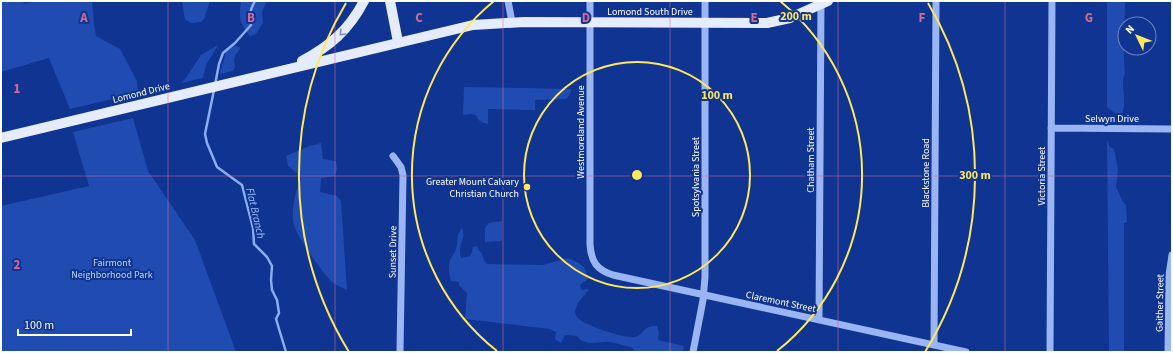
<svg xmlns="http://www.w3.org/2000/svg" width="1173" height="353" font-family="'Source Sans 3',sans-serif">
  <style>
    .green { fill: #204cb1 }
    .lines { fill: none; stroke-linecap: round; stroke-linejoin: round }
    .stream { stroke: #8badf7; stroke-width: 2.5 }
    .minor { stroke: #99b5f4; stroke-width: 7 }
    .major { stroke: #e6ecff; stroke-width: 10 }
    .oneway { stroke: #7a90c8 }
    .grid { fill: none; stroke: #d76994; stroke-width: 1; stroke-opacity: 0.55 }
    .ring { fill: none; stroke: #ffe85c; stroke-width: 2 }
    .poi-dot { fill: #ffe85c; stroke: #0f3491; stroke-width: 1.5 }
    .labels { text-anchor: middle; stroke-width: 4; stroke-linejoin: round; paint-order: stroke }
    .street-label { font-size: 10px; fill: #fff; stroke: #0f3491 }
    .poi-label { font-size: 10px; fill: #fff; stroke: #0f3491; text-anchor: end }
    .park-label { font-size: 10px; fill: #c1d4fe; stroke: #0f3491 }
    .water-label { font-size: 11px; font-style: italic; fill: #a5c0fb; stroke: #0f3491 }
    .grid-label { font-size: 13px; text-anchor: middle; font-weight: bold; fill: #d76994; stroke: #0f3491; stroke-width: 4; stroke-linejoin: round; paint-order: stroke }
    .centre { fill: #ffe85c; stroke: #0f3491; stroke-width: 2 }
    .ring-label { font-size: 12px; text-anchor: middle; font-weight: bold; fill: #ffe85c; stroke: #0f3491; stroke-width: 4; stroke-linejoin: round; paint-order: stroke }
  </style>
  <rect width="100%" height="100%" fill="#0f3491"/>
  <path class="green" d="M1 1H23L24 4 36 1H92L94 24 96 36 120 49 137 81 138 93 70 109 49 58 1 72Z
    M182 1H210L204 19 201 22 192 23 185 20Z
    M241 1H267L262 12 263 23 256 34 250 36C239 23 239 18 241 1Z
    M1107 1H1125L1124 59 1125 74 1123 78V87L1124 96V106L1122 113C1116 115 1112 111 1107 107Z
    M218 45 206 65 203 78 181 83 186 78 201 55Z
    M235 46 239 47 240 49 235 56 234 60 235 67 233 71 220 74 226 52 230 49Z
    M464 87 571 89C571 94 569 96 566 99L535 100V110L488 109V124C482 123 478 121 476 115L471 114 463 115Z
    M133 118 148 171 195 240 236 352H1V206L89 186 73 132Z
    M1107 140 1110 147 1114 149 1118 170 1116 187 1123 202 1126 205 1127 222 1124 223V352H1109Z
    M321 143 323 159 336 161 337 169 335 176 321 178 320 192 337 196 341 201 347 290C342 287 335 285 331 281 322 272 294 233 293 221 292 207 295 192 301 179L299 175 288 166 286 156 309 146Z
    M502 221V241L485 242V228L489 223Z
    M462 228C466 238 461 239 460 248 460 251 460 255 461 258L470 256 472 252 473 247 478 246V250L481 252 484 260 487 264 543 265 568 258C581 264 585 264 588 279L581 284 580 286 582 290 589 289 578 303 575 311C575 312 576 316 577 317 583 325 625 339 635 337 641 336 643 330 647 328 649 326 654 326 657 326L659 333 658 340 684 346 683 352H639L634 351 633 348C625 346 617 343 609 342 597 341 585 347 577 336L565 335 561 343 555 339 556 332 549 329 465 319 467 293 459 285V282L451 281C449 275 448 266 450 260 452 256 455 253 456 249 459 239 455 237 462 228Z"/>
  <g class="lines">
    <path class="stream" d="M215 85 219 64 223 53 235 43 251 25C249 15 250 10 255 1
      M214 90 205 134 207 143 217 167 242 185 253 228 254 244 267 257 272 266 271 280 272 290 277 300 279 313 276 319 286 352"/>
    <path class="minor" d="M508 1 512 22
      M590 1V244C591 262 597 270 613 275L966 352
      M1051 128 1172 129
      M393 156 401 167 403 175 400 352
      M819 320 821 1
      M934 345 936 1
      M693 352 703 300 705 277V1
      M1050 352 1052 1
      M1168 352 1169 275 1172 255"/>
    <path class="major" d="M390 1 398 42
      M302 61C330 46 349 30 364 1
      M1 138 473 25 524 22 767 23 790 18 828 1"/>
  </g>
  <defs><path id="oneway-chevron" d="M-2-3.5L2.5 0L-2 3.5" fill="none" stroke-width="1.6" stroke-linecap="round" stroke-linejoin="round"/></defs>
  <use class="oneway" href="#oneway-chevron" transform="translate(342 33) rotate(134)"/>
  <path class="grid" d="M168 1V352M335 1V352M503 1V352M670 1V352M838 1V352M1005 1V352M1 176H1172"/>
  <g class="ring">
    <circle cx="637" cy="175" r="113"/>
    <path d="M497 351A225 225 0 0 1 494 1M780 1A225 225 0 0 1 777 351"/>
    <path d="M349 352A338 338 0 0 1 346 3M928 3A338 338 0 0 1 925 352"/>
  </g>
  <circle class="poi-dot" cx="527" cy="187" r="4"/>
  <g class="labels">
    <g class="street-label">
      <text x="650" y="15">Lomond South Drive</text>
      <text transform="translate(141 92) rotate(-14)" y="4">Lomond Drive</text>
      <text x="1112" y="122">Selwyn Drive</text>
      <text transform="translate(580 132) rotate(-90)" y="4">Westmoreland Avenue</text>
      <text transform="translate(810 160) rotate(-90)" y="4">Chatham Street</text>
      <text transform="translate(925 173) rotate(-90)" y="4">Blackstone Road</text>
      <text transform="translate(1041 176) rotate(-90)" y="4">Victoria Street</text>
      <text transform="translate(695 177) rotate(-90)" y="4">Spotsylvania Street</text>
      <text transform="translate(392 252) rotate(-89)" y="4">Sunset Drive</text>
      <text transform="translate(781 301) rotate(12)" y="4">Claremont Street</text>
      <text transform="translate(1159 303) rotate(-89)" y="4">Gaither Street</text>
    </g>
    <g class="poi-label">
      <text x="519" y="185">Greater Mount Calvary<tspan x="519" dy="12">Christian Church</tspan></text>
    </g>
    <g class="park-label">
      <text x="112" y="266">Fairmont<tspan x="112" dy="12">Neighborhood Park</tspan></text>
    </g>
    <g class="water-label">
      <text transform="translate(256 213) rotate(77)" y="4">Flat Branch</text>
    </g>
  </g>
  <g class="grid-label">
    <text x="84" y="22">A</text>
    <text x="251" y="22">B</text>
    <text x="419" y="22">C</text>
    <text x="586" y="22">D</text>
    <text x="754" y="22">E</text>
    <text x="922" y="22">F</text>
    <text x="1089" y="22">G</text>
    <text x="17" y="93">1</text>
    <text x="17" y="269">2</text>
  </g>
  <circle cx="637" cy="175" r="6" class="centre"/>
  <g class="ring-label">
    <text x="796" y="20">200 m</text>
    <text x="717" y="99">100 m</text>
    <text x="975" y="179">300 m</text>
  </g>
  <rect width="1173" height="353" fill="none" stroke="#ffffff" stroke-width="4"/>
  <g transform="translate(1137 36) rotate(313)"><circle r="19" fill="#0f3491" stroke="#6f85bd"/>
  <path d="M0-3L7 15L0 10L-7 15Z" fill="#ffe85c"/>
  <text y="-6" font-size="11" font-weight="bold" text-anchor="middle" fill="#ffffff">N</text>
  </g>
  <path d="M18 329v6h113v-6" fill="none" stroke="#ffffff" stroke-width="2"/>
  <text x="24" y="329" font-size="12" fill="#ffffff" stroke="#0f3491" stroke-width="3" paint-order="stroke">100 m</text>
</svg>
